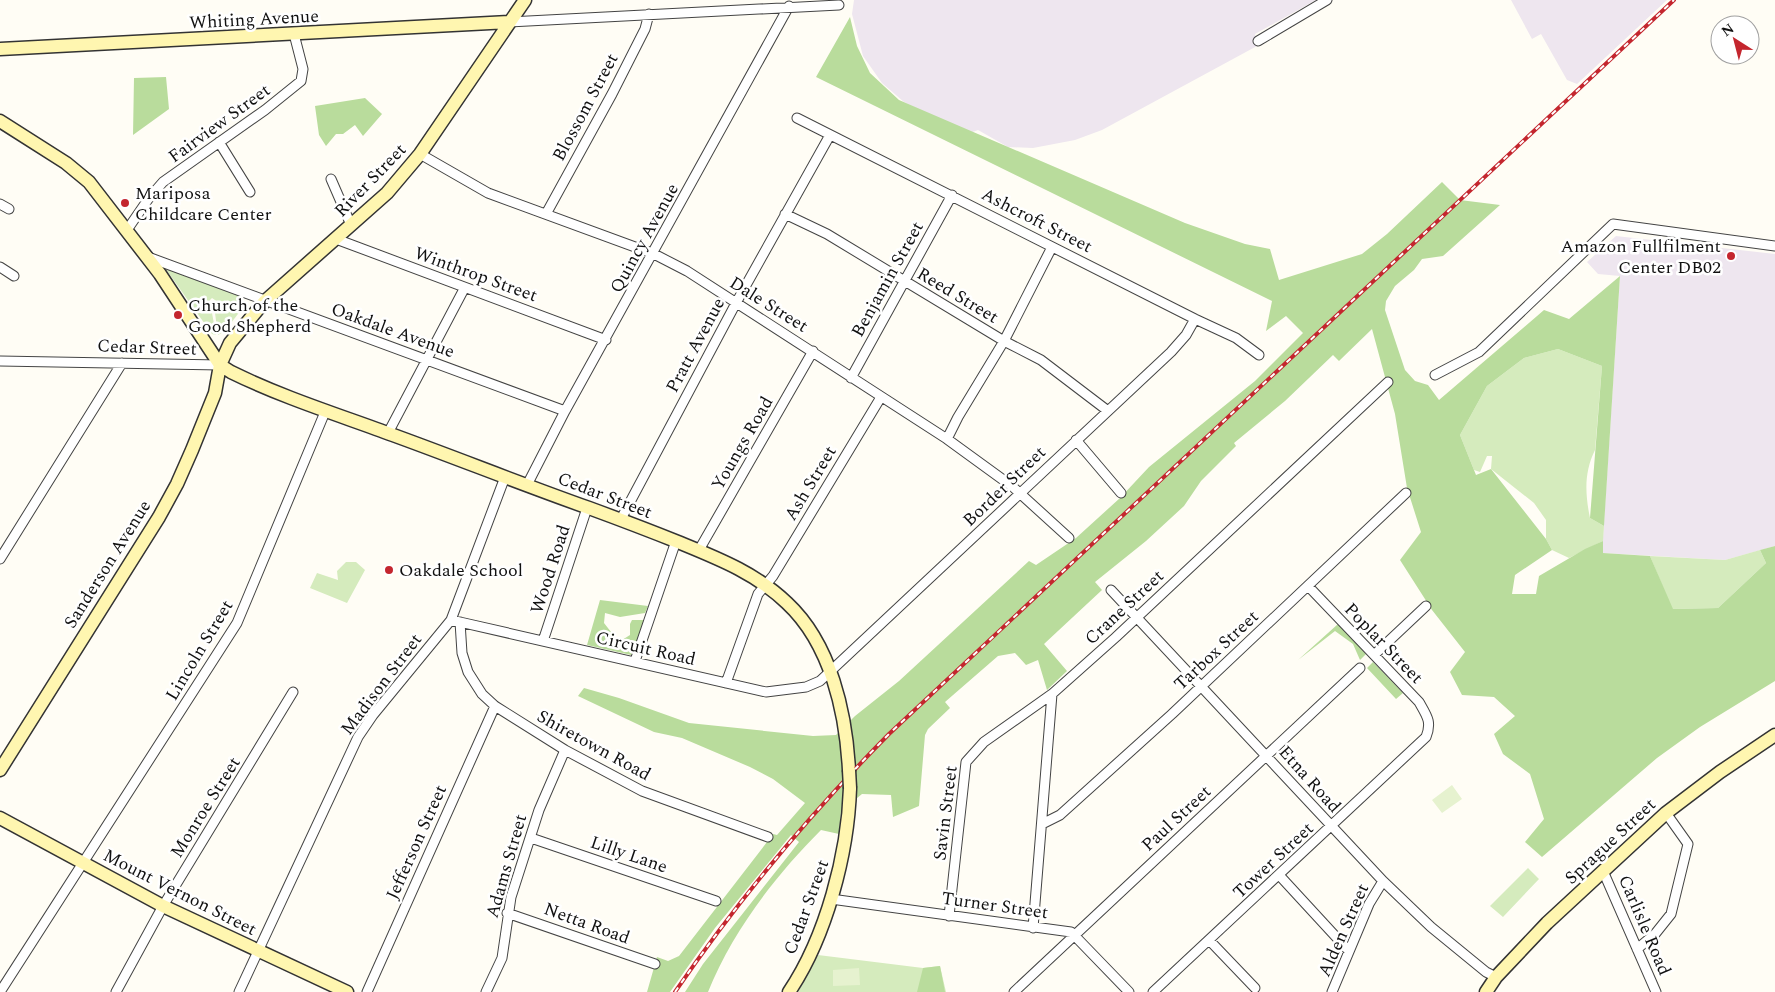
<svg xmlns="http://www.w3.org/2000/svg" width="1775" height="992" font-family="Spectral,serif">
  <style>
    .industrial { fill: #eee6ef }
    .green { fill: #d5ebbd }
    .forest { fill: #b9dc9c }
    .pitch { fill: #e6f2cf }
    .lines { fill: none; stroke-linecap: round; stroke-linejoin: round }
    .street-casing { stroke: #444; stroke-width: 11 }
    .secondary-casing { stroke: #333; stroke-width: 15 }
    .street { stroke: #fff; stroke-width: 9 }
    .secondary { stroke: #fff6b0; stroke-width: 12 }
    .rail-casing { stroke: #c4262e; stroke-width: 4 }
    .rail { stroke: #fff; stroke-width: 2; stroke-dasharray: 5.5; stroke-linecap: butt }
    .secondary-bridge-casing { stroke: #333; stroke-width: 15; stroke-linecap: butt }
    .secondary-bridge { stroke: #fff6b0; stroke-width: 12 }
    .poi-dot { fill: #c4262e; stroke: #fff; stroke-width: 2 }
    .labels { text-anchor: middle; stroke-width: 5; stroke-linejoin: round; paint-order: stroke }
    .street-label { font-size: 18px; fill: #111; stroke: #fff }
    .poi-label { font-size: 18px; fill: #111; stroke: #fff; text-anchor: start }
  </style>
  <rect width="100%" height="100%" fill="#fffdf5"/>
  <path class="industrial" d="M854 0H1316L1255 34 1257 46 1102 130 1075 140 1033 148 1008 147 978 130 967 134 904 102 882 83 863 56 852 14Z
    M1511 0H1667L1577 84 1567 80 1541 34 1532 39Z
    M1616 236 1775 254V546L1725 560 1602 553 1620 276 1598 274 1587 262Z"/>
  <path class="green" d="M165 268 239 296 244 304H221L212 298 204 306 212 313 216 335 212 334Z
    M220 306H244L225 331 218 335 215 313Z
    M1558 349 1602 366 1595 450C1584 472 1585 494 1590 518L1604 526 1603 541 1569 558 1552 550 1546 539V520L1534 503 1491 469 1492 456H1487L1480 472 1474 470 1460 435 1487 386 1524 358Z
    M1760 550 1766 563 1718 608 1672 609 1650 556 1725 560Z
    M346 562H356L365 570 347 603 310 588 317 573 338 580 337 571Z
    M1528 868 1539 879 1503 917 1490 906Z
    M818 955 923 968 940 966 946 992H798Z"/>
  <path class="forest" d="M850 17 857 46 870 73 899 100 1185 223 1245 244 1270 249 1279 280 1362 254 1387 234 1442 182 1460 200 1500 205 1443 256 1422 259 1414 270 1395 286 1386 301 1385 310 1405 370 1415 381 1428 385 1439 400 1544 310 1569 319 1620 276 1604 526 1590 518 1602 366 1558 349 1524 358 1487 386 1460 435 1476 475 1491 469 1546 539 1552 550 1515 575 1512 594H1536L1539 576 1585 549 1603 541V553L1650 556 1673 609 1718 608 1766 563 1760 550 1775 546V681L1700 727 1657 758 1542 857 1525 842 1544 819 1530 774 1503 754 1494 734 1515 716 1494 697 1462 695 1450 672 1465 652 1432 610 1400 560 1421 532 1407 488 1395 414 1372 329 1339 361 1333 355 1285 401 1234 443 1236 446 1201 481 1184 506 1146 541 1095 582 1102 590 1044 644 1067 671 1047 690 1038 660 1026 665 1015 653 998 656 945 702 950 708 928 729 925 735 919 806 893 817 891 795 862 794 841 811 839 834 821 830C775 876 732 932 708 992H685L703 964 799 842 791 835 715 928 670 992H647L657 957 668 961 679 956 767 842 773 834 777 835 805 803 773 779 750 767 682 738 654 732 578 696 584 688 619 698 689 723 813 736 836 735 855 716 899 681 1029 561 1036 565 1076 538 1120 498 1149 467 1255 381 1303 333 1286 316 1266 331 1272 301 816 77Z
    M166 77 169 109 133 135 134 78Z
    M365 98 382 114 363 136 355 125 343 134H336L326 146 319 135 315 106Z
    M600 600 648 606 645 613 620 617 605 613 604 623 615 637 622 640 630 635V624L632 620H644L634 653 631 655 587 645Z
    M1338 624 1366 654 1360 660 1353 644 1335 631 1298 660Z
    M1373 662 1403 693 1396 699 1367 668Z
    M940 966 945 992H917L923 968Z"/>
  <path class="pitch" d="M1452 785 1462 799 1442 813 1432 800Z
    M859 968 860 985 833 986V970Z"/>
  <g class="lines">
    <defs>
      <path id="street" d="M509 22 839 5
        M1258 41 1327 0
        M797 118 1195 319 1236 338 1259 355
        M219 142 250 192
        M420 154 488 193 654 254 687 271 947 439 1013 487 1069 538
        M331 179 351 225
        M0 204 9 209
        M546 214 612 94 645 29 649 14
        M785 214 827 234 1004 341 1041 360 1108 411
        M127 230 149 198 163 182 265 110 301 81 303 69 294 34
        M336 239 606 340
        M148 257 565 411
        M0 267 14 276
        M0 361 220 365
        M1435 375 1479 352 1613 224 1775 246
        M851 378 952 195
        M388 433 464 289
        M947 439 958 417 1004 341 1052 247
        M1076 440 1121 493
        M527 485 565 411 789 6
        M621 519 736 303 830 135
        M699 550 813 351
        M0 559 122 363
        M1111 590 1383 881 1431 927 1486 972 1496 977
        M451 620 766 692 806 687 820 681 1171 352 1186 335 1195 319
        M460 622 462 653 468 672 482 694 495 706 565 750 642 791 768 837
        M543 641 587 508
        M1374 655 1426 606
        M635 661 676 541
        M726 683 758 594 773 576 881 397
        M1042 824 1060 815 1172 714 1406 493
        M531 838 716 901
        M1603 871 1656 992
        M1279 875 1349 951
        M831 899 1071 932 1129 992
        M507 913 655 964
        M949 916 966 762 984 742 1052 694
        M1033 928 1052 694 1116 637 1388 382
        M1210 941 1255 988
        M1637 949 1655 934 1671 914 1688 844 1666 813
        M0 992 237 623 325 412
        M116 992 163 906 293 692
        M239 992 358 737 373 715 451 620 505 477
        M367 992 495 706
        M486 992 502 958 511 897 539 810 565 750
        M1014 992 1360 668
        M1153 992 1426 737C1432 722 1427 716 1419 702L1308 586
        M1332 992 1369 904 1383 881"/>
      <path id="secondary" d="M0 49 509 22
        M0 121 66 163 89 182 160 274 220 365 231 372C284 398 339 415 393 435 459 459 524 485 589 508 619 519 648 530 678 542 717 558 756 573 787 603 831 644 846 713 849 770
        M0 770 159 517 177 484 192 450 215 393 220 365 230 343 264 302 387 193 420 154 525 0
        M0 818 163 906 347 992
        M789 992C826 937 848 854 850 788
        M1486 992 1496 977 1547 923 1666 813 1720 772 1775 735"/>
    </defs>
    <use href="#street" class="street-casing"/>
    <use href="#secondary" class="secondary-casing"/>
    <use href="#street" class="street"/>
    <use href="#secondary" class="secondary"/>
    <defs>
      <path id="rail" d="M675 992C738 900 810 814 889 734L1674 0"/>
    </defs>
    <use href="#rail" class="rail-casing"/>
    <use href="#rail" class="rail"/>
    <defs>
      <path id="secondary-bridge" d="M849 770 850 788"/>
    </defs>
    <use href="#secondary-bridge" class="secondary-bridge-casing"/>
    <use href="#secondary-bridge" class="secondary-bridge"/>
  </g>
  <g class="poi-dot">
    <circle cx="125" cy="203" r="5"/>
    <circle cx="1731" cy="256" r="5"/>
    <circle cx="178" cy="315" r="5"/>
    <circle cx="389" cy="570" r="5"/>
  </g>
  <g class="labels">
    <g class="street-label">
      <text transform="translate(254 19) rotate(-3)" y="6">Whiting Avenue</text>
      <text transform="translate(585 107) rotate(-62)" y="6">Blossom Street</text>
      <text transform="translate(219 123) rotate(-36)" y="6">Fairview Street</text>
      <text transform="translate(370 180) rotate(-46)" y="6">River Street</text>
      <text transform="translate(1037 220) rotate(27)" y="6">Ashcroft Street</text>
      <text transform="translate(644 238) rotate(-61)" y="6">Quincy Avenue</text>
      <text transform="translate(476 274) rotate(20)" y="6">Winthrop Street</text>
      <text transform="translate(887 279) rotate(-61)" y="6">Benjamin Street</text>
      <text transform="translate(958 295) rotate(31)" y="6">Reed Street</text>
      <text transform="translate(769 304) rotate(32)" y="6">Dale Street</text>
      <text transform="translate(393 330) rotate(20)" y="6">Oakdale Avenue</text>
      <text transform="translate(695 345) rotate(-62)" y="6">Pratt Avenue</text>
      <text transform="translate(147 347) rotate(2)" y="6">Cedar Street</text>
      <text transform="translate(742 443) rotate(-60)" y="6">Youngs Road</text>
      <text transform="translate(810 483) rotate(-59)" y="6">Ash Street</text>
      <text transform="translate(1004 486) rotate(-44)" y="6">Border Street</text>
      <text transform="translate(605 495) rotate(21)" y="6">Cedar Street</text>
      <text transform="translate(107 564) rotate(-58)" y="6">Sanderson Avenue</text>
      <text transform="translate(550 569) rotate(-72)" y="6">Wood Road</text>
      <text transform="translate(1124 607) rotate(-43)" y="6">Crane Street</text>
      <text transform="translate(1384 643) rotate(46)" y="6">Poplar Street</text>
      <text transform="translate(646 648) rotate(13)" y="6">Circuit Road</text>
      <text transform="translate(199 650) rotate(-59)" y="6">Lincoln Street</text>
      <text transform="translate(1216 650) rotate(-43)" y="6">Tarbox Street</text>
      <text transform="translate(381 684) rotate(-53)" y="6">Madison Street</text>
      <text transform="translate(594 745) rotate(29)" y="6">Shiretown Road</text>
      <text transform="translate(1310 779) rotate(48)" y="6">Etna Road</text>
      <text transform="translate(205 807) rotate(-58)" y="6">Monroe Street</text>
      <text transform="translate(945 813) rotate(-83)" y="6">Savin Street</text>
      <text transform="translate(1176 818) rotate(-43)" y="6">Paul Street</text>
      <text transform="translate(1610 841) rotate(-43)" y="6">Sprague Street</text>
      <text transform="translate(416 842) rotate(-66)" y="6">Jefferson Street</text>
      <text transform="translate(629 854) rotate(19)" y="6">Lilly Lane</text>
      <text transform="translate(1273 860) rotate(-43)" y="6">Tower Street</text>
      <text transform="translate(506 866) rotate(-74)" y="6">Adams Street</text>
      <text transform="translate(180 892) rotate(27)" y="6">Mount Vernon Street</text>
      <text transform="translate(995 905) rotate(8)" y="6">Turner Street</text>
      <text transform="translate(806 907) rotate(-70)" y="6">Cedar Street</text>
      <text transform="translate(587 923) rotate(20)" y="6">Netta Road</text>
      <text transform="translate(1645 925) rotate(67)" y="6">Carlisle Road</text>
      <text transform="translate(1343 930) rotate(-66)" y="6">Alden Street</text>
    </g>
    <g class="poi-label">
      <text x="135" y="199">Mariposa<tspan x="135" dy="21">Childcare Center</tspan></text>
      <text x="1721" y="252" text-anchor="end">Amazon Fullfilment<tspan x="1721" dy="21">Center DB02</tspan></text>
      <text x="188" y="311">Church of the<tspan x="188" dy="21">Good Shepherd</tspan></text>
      <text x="399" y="576">Oakdale School</text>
    </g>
  </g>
  <g transform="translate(1735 40) rotate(324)"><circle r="24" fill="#ffffff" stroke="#a0a0a0"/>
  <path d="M0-4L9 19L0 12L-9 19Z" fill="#c4262e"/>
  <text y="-8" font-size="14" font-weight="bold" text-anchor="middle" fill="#111111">N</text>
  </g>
</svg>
